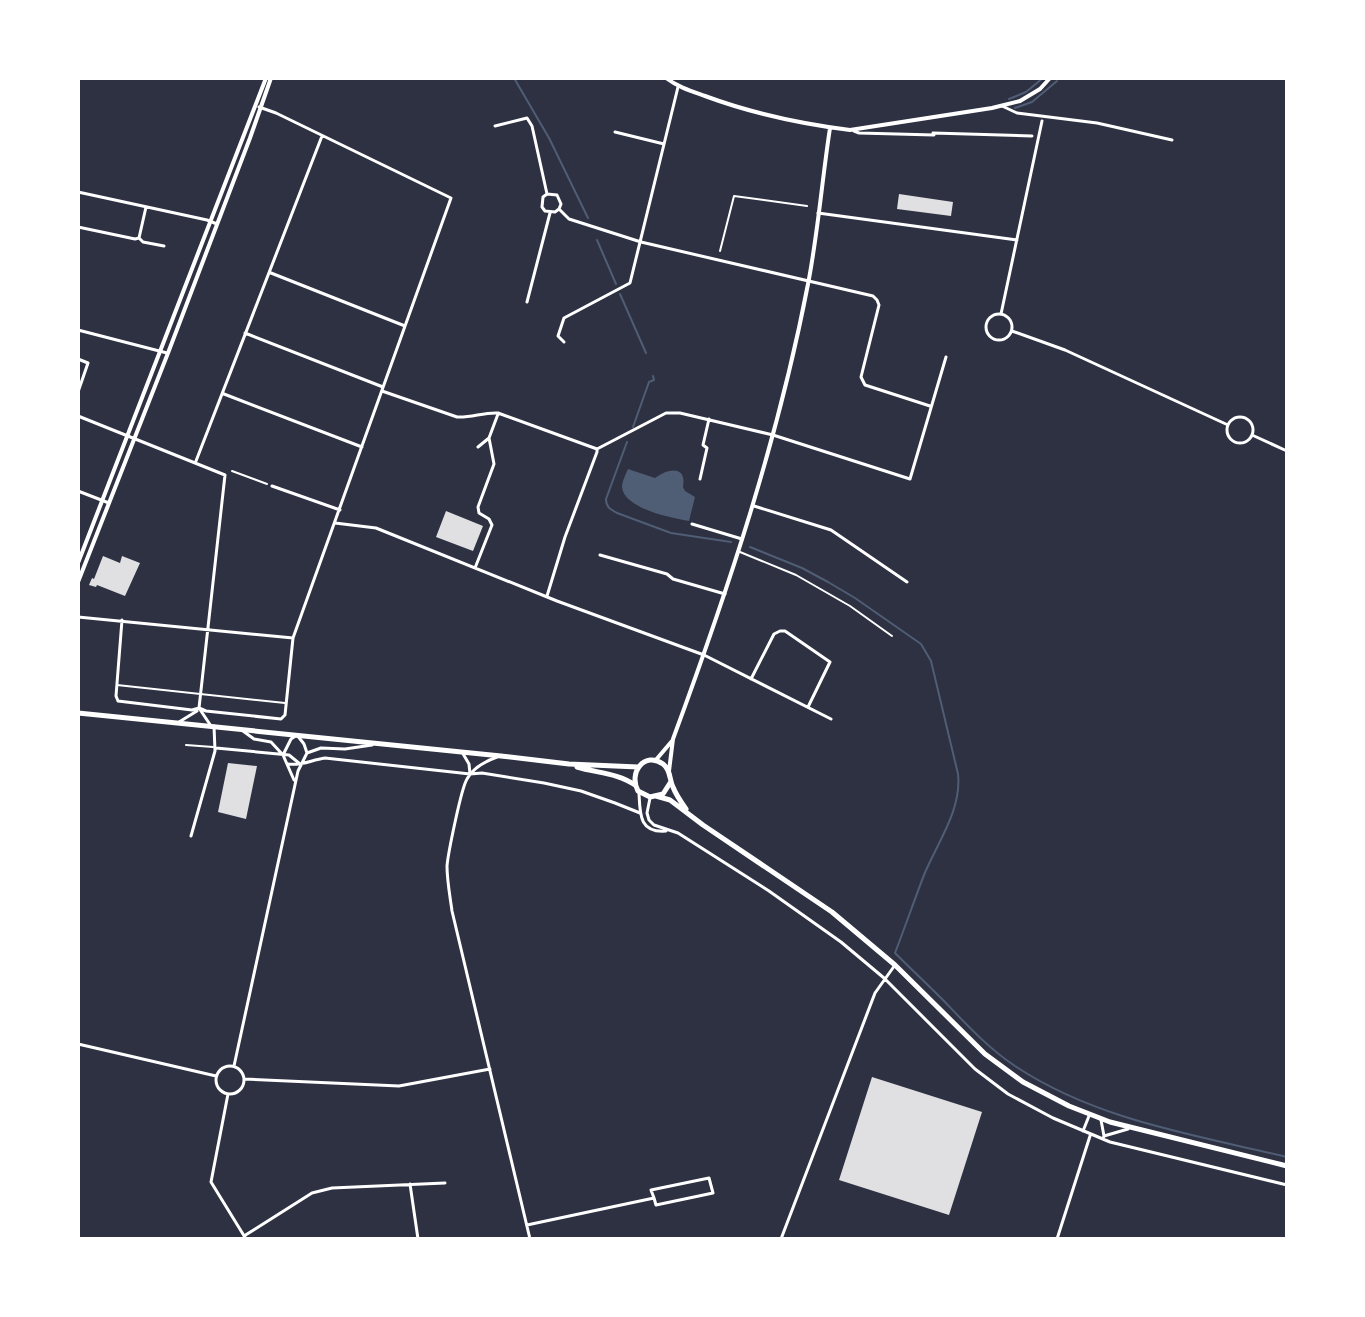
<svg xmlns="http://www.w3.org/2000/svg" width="1365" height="1317" font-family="'IBM Plex Sans',sans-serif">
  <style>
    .water { fill: #4f5d75 }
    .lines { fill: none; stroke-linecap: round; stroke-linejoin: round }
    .stream { stroke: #4f5d75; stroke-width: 2 }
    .building { fill: #e0e0e3 }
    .path { stroke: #fff; stroke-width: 2 }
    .service { stroke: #fff; stroke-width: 2 }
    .minor { stroke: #fff; stroke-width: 3 }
    .tertiary { stroke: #fff; stroke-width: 4 }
    .primary { stroke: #fff; stroke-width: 5 }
  </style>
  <rect width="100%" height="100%" fill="#2d3142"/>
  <path class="water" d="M628 469 655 478C668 468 687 465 683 487L685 491 695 497 689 521C672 518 624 509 622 487 622 481 626 474 628 469Z"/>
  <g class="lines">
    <path class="stream" d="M514 78 549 138 588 218
      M1009 99 1026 92 1043 78
      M1015 108 1032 102 1057 81
      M597 240 616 284
      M620 294 646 353
      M633 427 649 382 654 380 653 376
      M627 442 606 499C606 507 610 509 617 513L671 533 731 542
      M750 547 802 568 828 582 855 598 921 644 931 661 958 774C962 810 937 843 924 875 914 901 905 927 895 953 911 969 927 984 943 1000 966 1024 988 1048 1015 1066 1096 1120 1195 1135 1287 1157"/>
  </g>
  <path class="building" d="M899 194 953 202 951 216 897 209Z
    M446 511 483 526 473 551 436 537Z
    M103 556 120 563 122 556 140 563 125 596 97 585 96 587 89 585 92 578 94 579Z
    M228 763 257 766 246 819 218 812Z
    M872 1077 982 1112 949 1215 839 1180Z"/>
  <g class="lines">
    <path class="path" d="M720 251 734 196 807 206
      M232 471 267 484"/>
    <path class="service" d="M740 552 796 575 850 606 892 636
      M117 685 285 703
      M186 745 213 747"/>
    <path class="minor" d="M1002 106 1017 113 1097 123 1172 140
      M495 126 527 118 532 126 547 194
      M854 131 859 133 934 135
      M615 132 664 144
      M933 133 1032 136
      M78 192 207 220 217 224
      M559 209 555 212 545 211 542 207 543 197 547 194 557 195 561 204 559 209 569 219 641 242 873 296 877 300 879 305 861 377 865 385 930 406
      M818 213 1017 240
      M78 227 135 239 139 238 146 207
      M139 238 143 242 164 246
      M271 273 405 326
      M527 302 550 213
      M986 327a13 13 0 1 1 26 0a13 13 0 1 1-26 0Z
      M1001 314 1042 121
      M78 330 167 353
      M1012 331 1065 350 1228 425
      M245 333 383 387
      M564 342 558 336 564 318 630 283 678 87
      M78 359 88 363 78 392
      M382 391 457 417C471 418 484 412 498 413L597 449 666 413H680L773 435 910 479 946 357
      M224 394 362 447
      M78 416 225 475 199 708 211 726
      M1227 430a13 13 0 1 1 26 0a13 13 0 1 1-26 0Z
      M1252 435 1287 451
      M478 447 489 438
      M196 461 322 136
      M700 479 707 448 703 445 709 419
      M272 486 340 510
      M78 491 109 503
      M754 506 831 530 907 582
      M335 523 376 528 557 601 704 655 831 719
      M692 524 742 539
      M600 555 667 574 673 579 725 594
      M475 568 492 525 489 519 479 513 478 507 494 464 489 438 498 414
      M547 596 565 537 597 452V449
      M78 617 293 638
      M122 620 116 696 118 701 192 710 199 708 206 711 281 719 285 715 293 638 451 198 276 113 259 107
      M751 679 774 634 780 631H785L830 662 808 707
      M179 722 197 711
      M243 731 254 739 271 742 283 755 294 780
      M216 748 289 755 300 764
      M462 752 469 764 470 774
      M283 755 291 739 297 735 304 744 307 753
      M497 757C486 761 473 768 467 779 461 789 448 854 447 866 447 881 450 896 452 911L530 1239
      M288 764C302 766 311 760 325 758L470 774 482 773 544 783 581 791 615 803 640 813
      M639 793C640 814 639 833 666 831
      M650 798 647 813 649 820 654 825 678 833 769 891 841 942 884 978 975 1069 1008 1094 1053 1118 1110 1142 1287 1185
      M191 836 215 751 214 726
      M78 1044 216 1076
      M234 1066 298 771 307 753 321 748 345 749 372 745
      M216 1080a14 14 0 1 1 28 0a14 14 0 1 1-28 0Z
      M244 1079 399 1086 490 1069
      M228 1094 211 1182 246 1239
      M1101 1120 1104 1136
      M1083 1131 1089 1116
      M1103 1139 1104 1136 1128 1129
      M410 1184 418 1239
      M527 1225 654 1198 656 1205 713 1193 709 1178 651 1190 654 1198
      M244 1236 312 1193 332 1188 445 1183
      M781 1239 875 993 895 965
      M1057 1239 1090 1136"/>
    <path class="tertiary" d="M666 78C678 87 691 91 705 96 751 113 802 124 850 130L992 108 1020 101 1040 89 1050 78
      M78 563 266 78
      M78 582 168 353 250 138 271 78
      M655 761 672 741
      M669 771 673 739C728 590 778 440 808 284 818 233 822 180 830 128"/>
    <path class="primary" d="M78 713 501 756 569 764 638 767
      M577 767C597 773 618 773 635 785
      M670 783 663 794 650 797 638 791C628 772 645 751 663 764 671 770 669 779 673 787 676 795 681 802 686 809
      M656 796 670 800 703 825 832 912 895 965 985 1054 1023 1082 1069 1106 1110 1122 1287 1166"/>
  </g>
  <rect width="1365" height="1317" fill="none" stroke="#ffffff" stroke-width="160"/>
</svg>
